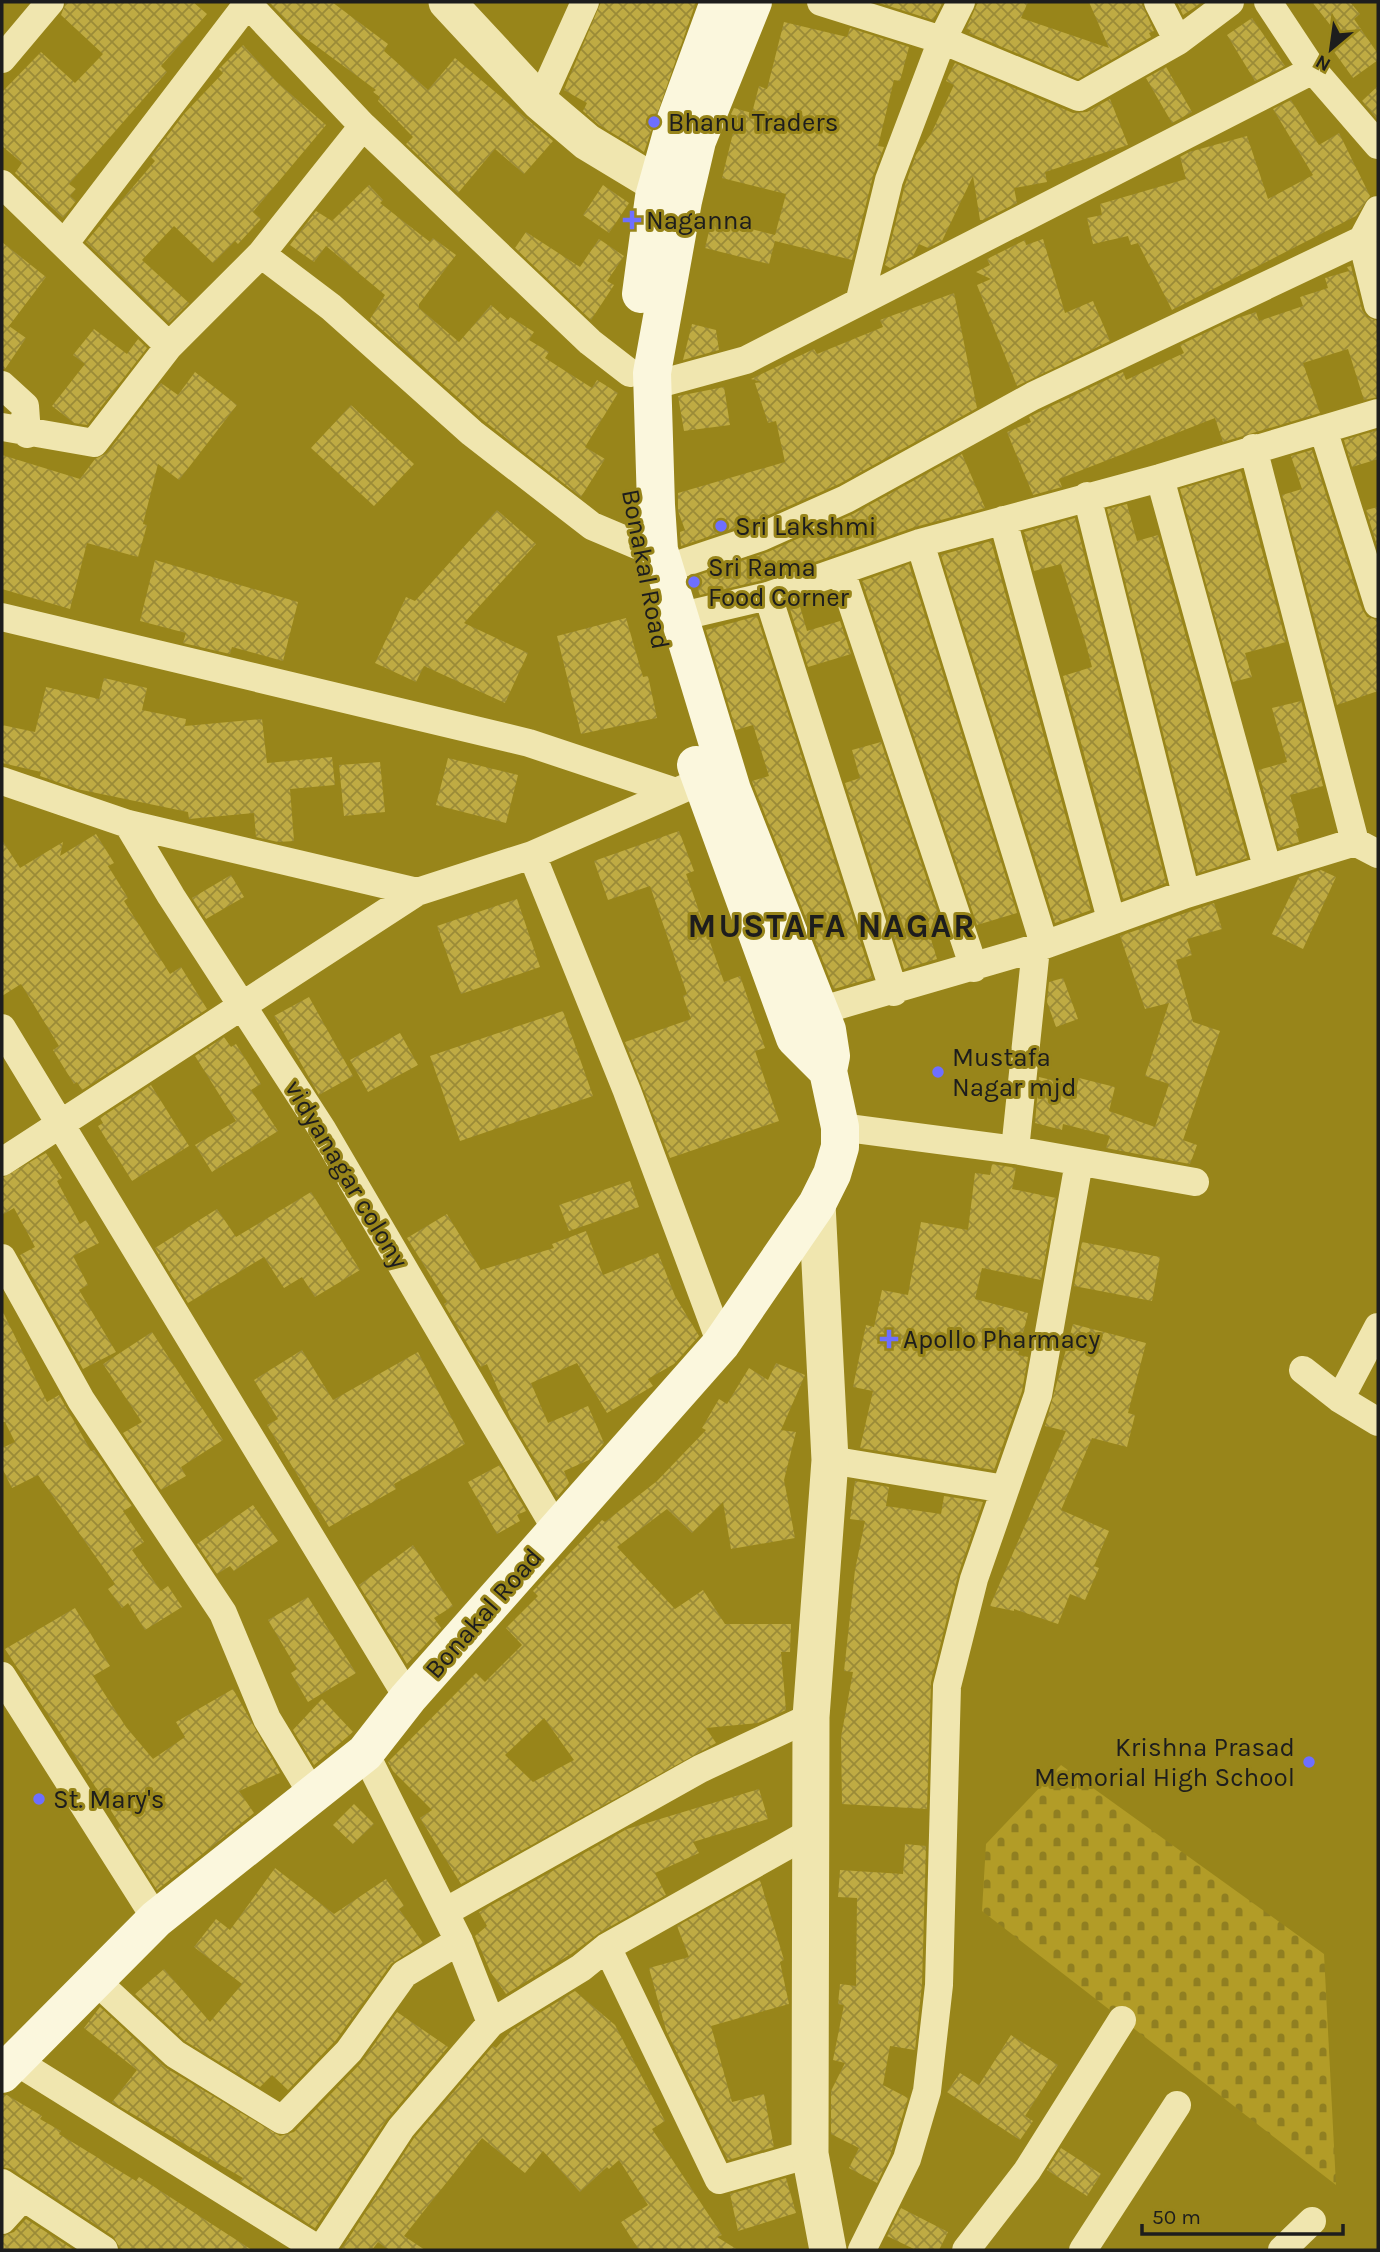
<svg xmlns="http://www.w3.org/2000/svg" width="1380" height="2252" font-family="Karla,sans-serif">
  <style>
    .cemetery { fill: url(#cemetery-stones) }
    .building { fill: url(#building-cross-hatch); fill-rule: evenodd }
    .lines { fill: none; stroke-linecap: round; stroke-linejoin: round }
    .minor { stroke: #f0e6af; stroke-width: 28 }
    .tertiary { stroke: #f0e6af; stroke-width: 37 }
    .secondary { stroke: #fbf7dd; stroke-width: 38 }
    .poi-dot { fill: #6e6fff; stroke: #98851a; stroke-width: 2.5 }
    .labels { text-anchor: middle; stroke-width: 6; stroke-linejoin: round; paint-order: stroke }
    .poi-label { font-size: 26px; fill: #1d1d1d; stroke: #98851a; text-anchor: start }
    .street-label { font-size: 26px; fill: #1d1d1d; stroke: #98851a }
    .district-label { font-size: 33px; font-weight: bold; letter-spacing: 2px; fill: #1d1d1d; stroke: #98851a }
  </style>
  <defs>
    <pattern id="cemetery-stones" width="16" height="16" patternUnits="userSpaceOnUse" patternTransform="scale(1.75)"><rect width="16" height="16" fill="#b29c27"/><path d="M2 7V4a2 2 0 0 1 4 0v3zM10 15v-3a2 2 0 0 1 4 0v3z" fill="#907f21"/></pattern>
    <pattern id="building-cross-hatch" width="8" height="8" patternUnits="userSpaceOnUse" patternTransform="scale(1.75)"><rect width="8" height="8" fill="#bfab43"/><path d="M0 0l8 8M0 8l8-8" fill="none" stroke="#9b8b37"/></pattern>
  </defs>
  <rect width="100%" height="100%" fill="#98851a"/>
  <path class="cemetery" d="M1061 1765 1324 1954 1336 2185 982 1911 986 1844Z"/>
  <path class="building" d="M66 2H193L207 14 161 66 167 72 69 184 76 189 70 196 76 201 63 218 15 173 22 163 2 146V92L41 52 75 83 103 54 61 15Z
    M269 2H332L388 44 384 51 428 90 455 58 553 141 524 174 495 149 458 193 406 144 413 137 378 101 380 97 373 92 376 90 296 31Z
    M601 2H696L644 152 599 125 583 111 587 103 564 90Z
    M876 2H943L933 20Z
    M978 2H1028L1021 18 1109 48 1089 2H1141L1154 31 1149 33 1151 37 1078 79 969 33 971 30 966 29Z
    M1177 2H1203L1183 15Z
    M1312 2H1350L1360 14 1354 19 1378 54V60L1353 78 1332 49 1343 41Z
    M1252 18 1285 66 1255 81 1227 35Z
    M784 22 847 37 850 28 909 47 900 81 894 80 878 146 884 147 873 176 852 260 775 241 769 264 705 248 712 219 775 235 786 194 722 178 734 129 728 127 731 114 734 108 752 113 759 86 767 89Z
    M243 45 277 82 326 125 253 212 261 219 238 244 235 241 213 263 174 226 142 260 189 303 169 323 86 242 155 161 151 157 184 114 223 73 219 69Z
    M955 63 1073 113 1087 112 1110 99 1128 145 1045 172 1047 182 1014 188 1017 203 983 220H980L973 176 942 241 928 248 919 244 913 256 890 268 885 265 905 185 916 155 931 134 954 85 946 81Z
    M1166 67 1192 112 1172 123 1146 78Z
    M1378 86V120L1362 101Z
    M1291 100 1319 145 1339 133 1370 196 1356 216 1172 310 1138 243 1131 245 1128 236 1093 244 1087 218 1102 215 1100 204 1186 179 1180 157 1189 152 1247 136 1268 199 1313 175 1273 109Z
    M369 185 383 200 380 203 430 242 433 238 456 255 419 304V308L459 342 491 305 508 320 510 317 534 332 529 340 549 352 545 358 592 388 597 380 618 393 585 447 605 459 581 497 483 420 370 319 385 295 326 246 314 262 290 245 316 211 332 221Z
    M603 185 629 203 609 233 583 215Z
    M526 232 580 267 599 239 624 256 607 281 614 285 591 320 515 248Z
    M1043 239 1065 313 1093 301 1110 341 1017 386 977 285 991 279 976 272 990 265 987 259 1025 240 1026 245Z
    M2 242 46 277 9 326 26 338 5 369H2Z
    M1351 266 1362 310 1367 317 1378 321V397L1364 400 1348 349 1303 363 1320 413 1223 442 1215 418 1059 479 1062 487 1033 495 1007 432 1031 422 1029 417 1041 411 1123 372 1126 380 1184 353 1180 345 1232 320 1256 312 1259 321 1303 306 1300 297 1328 288 1325 278 1349 271 1347 267Z
    M954 293 977 408 839 484 755 521 681 546 680 532 685 530 678 511V493L785 462 776 421 768 423 755 383 762 382 751 379 814 349 817 354 883 327 880 320Z
    M692 324 716 330 719 350 683 360Z
    M94 329 127 354 138 339 147 348 87 425 74 423 52 406 85 364 73 355Z
    M195 372 237 405 179 480 158 464 143 524 147 525 138 557 87 543 70 609 2 589V455L80 479 95 459 107 453 161 383 178 395Z
    M724 387 730 425 684 431 678 396Z
    M351 405 414 464 374 506 311 448Z
    M1378 430V459L1352 467 1344 440Z
    M1312 450 1362 609 1367 617 1378 620V691L1337 705 1282 495 1302 489 1291 456Z
    M962 454 985 508 915 527 763 580 700 595 693 577 768 552 853 514Z
    M1241 471 1286 642 1245 653 1252 677 1233 682 1180 489Z
    M1127 504 1137 541 1158 535 1247 858 1198 873 1107 509Z
    M1378 507V549L1366 510Z
    M497 510 536 544 464 623 528 653 505 703 424 666 416 682 375 663 406 597 415 601Z
    M1075 518 1166 883 1123 899 1063 676 1092 667 1085 641 1061 564 1034 571 1024 532Z
    M991 541 1091 910 1055 923 941 555Z
    M155 560 298 602 283 661 232 647 230 654 183 643 186 633 140 621Z
    M909 564 1017 913 977 925 862 581Z
    M799 603 807 631 840 621 851 654 808 667 789 606Z
    M757 616 872 978 834 989 753 784 752 781 769 776 753 725 736 730 706 630Z
    M626 618 643 677 648 676 657 718 581 734 557 636Z
    M104 678 147 688 142 710 186 719 185 726 262 719 267 763 332 757 335 785 290 789 294 841 278 842 256 837 254 813 189 819 188 812 77 789 40 776 41 772 2 763V725L35 732 46 687 99 699Z
    M1301 701 1323 786 1290 795 1299 828 1296 829 1299 842 1279 848 1258 770 1287 762 1272 708Z
    M881 742 945 934 931 939 937 959 904 969 845 783 860 778 852 750Z
    M448 758 518 775 506 823 436 805Z
    M380 762 385 812 344 816 339 765Z
    M679 831 694 871 686 874 724 982 740 976 765 1048 755 1051 779 1121 670 1158 625 1042 691 1019 683 996 687 994 650 886 608 900 594 861Z
    M96 834 114 863 108 866 128 898 124 901 170 974 181 967 207 1009 82 1090 77 1082 74 1084 53 1050 59 1046 21 984 2 996V840L20 868 63 842 60 856Z
    M1321 870 1336 877 1303 949 1272 934 1299 877Z
    M231 875 244 897 206 919 192 898Z
    M517 899 540 967 461 994 437 926Z
    M1214 903 1222 929 1187 939 1192 955 1176 960 1193 1022 1220 1031 1183 1140 1197 1145 1190 1164 1106 1148 1110 1136 1063 1124 1062 1130 1035 1123 1039 1077 1077 1086 1079 1078 1115 1087 1109 1111 1155 1127 1169 1084 1145 1076 1169 1003 1145 1009 1120 936Z
    M1063 978 1078 1019 1056 1027 1047 1002 1049 982Z
    M309 997 353 1076 319 1095 274 1016Z
    M563 1011 593 1096 460 1141 430 1056Z
    M400 1033 418 1065 368 1092 350 1060Z
    M224 1037 231 1047 236 1044 261 1084 251 1090 278 1131 212 1172 195 1145 236 1121 195 1056Z
    M151 1085 189 1146 132 1181 98 1126 103 1123 100 1118Z
    M46 1153 62 1178 57 1181 80 1224 86 1220 99 1243 73 1256 88 1285 79 1290 116 1352 83 1369 20 1255 35 1247 14 1208 2 1215V1178Z
    M992 1164 1016 1168 1012 1189 1056 1198 1041 1280 982 1268 975 1299 1028 1313 1018 1355 1028 1357 1022 1391 994 1470 860 1448 873 1391 853 1387 866 1325 874 1327 882 1290 908 1295 921 1222 968 1230 975 1173 990 1175Z
    M630 1181 639 1207 569 1231 559 1205Z
    M311 1192 360 1270 315 1297 302 1277 284 1288 264 1257 188 1303 155 1248 217 1209 236 1237Z
    M447 1214 481 1270 554 1248 552 1244 586 1231 603 1275 658 1253 675 1296 699 1336 674 1364 648 1379 653 1386 607 1413 577 1363 531 1383 548 1423 588 1406 604 1443 589 1460 564 1471 569 1483 557 1497 510 1417 487 1364 481 1367 444 1304 447 1302 407 1238Z
    M1082 1242 1160 1257 1152 1301 1074 1286Z
    M2 1310 47 1402 59 1395 91 1451 94 1450 132 1506 123 1511 144 1542 132 1550 161 1591 168 1586 182 1607 145 1630 128 1603 122 1608 108 1589 115 1584 38 1475 12 1488 2 1468V1448L15 1442 5 1422H2Z
    M1073 1324 1146 1343 1128 1413 1135 1415 1127 1447 1092 1438 1061 1510 1109 1531 1094 1566 1099 1568 1085 1600 1070 1594 1058 1624 1014 1609V1611L990 1606 1066 1431 1045 1426Z
    M152 1332 223 1440 181 1467 186 1476 161 1490 123 1433 142 1422 103 1364Z
    M302 1350 333 1400 418 1352 465 1444 394 1484 396 1489 329 1527 267 1425 278 1419 254 1380Z
    M776 1363 805 1375 781 1430 796 1432 784 1480 795 1538 731 1549 723 1502 692 1533 667 1509 617 1547 675 1609 703 1590 725 1624H791L790 1652H781L786 1710 758 1723 706 1728 716 1743 461 1884 420 1818 432 1810 393 1771 388 1762 476 1673 485 1682 522 1645 506 1628 538 1596 533 1591 602 1520 605 1522 657 1481 706 1430 702 1428 719 1399 727 1404 749 1368 768 1380ZM544 1718 574 1760 533 1782 505 1755Z
    M500 1465 526 1511 517 1515 520 1521 497 1534 468 1482Z
    M855 1481 889 1487 886 1506 941 1514 944 1496 983 1502 958 1575 931 1682 927 1809 842 1804 841 1737 853 1672 844 1671 855 1570 865 1521 850 1519Z
    M253 1505 278 1541 234 1571 230 1566 217 1574 197 1544Z
    M413 1545 453 1606 434 1618 441 1628 407 1664 359 1585Z
    M308 1597 356 1673 308 1702 291 1673 297 1669 268 1620Z
    M75 1608 110 1666 93 1676 126 1727 153 1759 185 1737 176 1722 233 1689 280 1773 239 1791 254 1813 157 1890 118 1828 121 1826 5 1649Z
    M322 1699 353 1732 314 1765 293 1730Z
    M759 1789 768 1819 693 1842 699 1853 655 1873 666 1895 599 1933 571 1954 506 1994 491 1973 475 1936 487 1926 479 1912 627 1829Z
    M354 1804 374 1824 353 1844 333 1825Z
    M905 1844 926 1846 922 1984 915 2050 890 2046 883 2085 908 2098 890 2156 877 2183 849 2168 859 2148 831 2134V2091L845 2063 833 2060 844 2005 838 2004 840 1984 856 1986 857 1898 838 1897 840 1870 903 1874Z
    M275 1868 334 1914 386 1879 404 1906 399 1909 423 1943 391 1964 336 2040 288 2090 272 2075 260 2087 185 2041 135 1994 164 1969 210 2022 242 1984 194 1947 216 1919 230 1930Z
    M760 1880 784 1960 780 1962 789 2004 711 2026 732 2102 764 2094 774 2147 728 2160 666 2030 649 1968 689 1957 677 1926Z
    M575 1991 615 2025 665 2121 652 2129 722 2235 717 2237 738 2250H639L621 2222 648 2205 619 2160 609 2169 607 2167 580 2192 543 2151 525 2173 482 2138 404 2236 425 2250H389L378 2242 372 2250H341L414 2138 493 2046 496 2048 512 2030Z
    M100 2007 166 2068 280 2136 294 2132 361 2063 397 2012 448 2047 387 2119 315 2228 240 2181 243 2178 112 2102 137 2070 84 2028Z
    M1011 2035 1058 2065 1025 2116 1033 2121 1020 2140 947 2092 960 2073 979 2085Z
    M2 2095H7L42 2116 40 2119 61 2131 59 2134 136 2181 139 2177 252 2250H121L113 2236 11 2169 2 2167Z
    M1061 2148 1101 2174 1087 2196 1047 2170Z
    M786 2178 796 2213 738 2231 730 2194Z
    M901 2208 948 2232 939 2250H916L887 2236Z
    M26 2219 74 2250H2V2236L14 2232Z"/>
  <g class="lines">
    <path class="minor" d="M246 2 363 126 590 342 630 373
      M821 2 942 40 1079 97 1178 41 1230 2
      M1158 2 1178 41
      M1268 2 1313 70
      M2 59 50 2
      M540 102 585 2
      M2 184 169 346
      M1362 240 1378 305
      M64 244 248 3
      M261 254 331 307 472 433 592 526 637 545
      M860 299 889 180 942 40 961 2
      M2 385 25 406 27 434
      M651 386 746 360 1313 70 1378 145
      M2 427 94 443 169 346 261 254 363 126
      M1323 429 1378 604
      M1253 448 1355 842
      M1160 478 1267 867
      M1087 496 1186 894
      M1003 520 1111 919
      M920 543 1044 944
      M665 569 761 537 846 499 1033 396 1362 240 1378 210
      M841 571 974 968
      M768 596 894 992
      M2 617 529 743 673 791
      M678 617 768 596 920 543 1160 478 1378 413
      M2 781 128 824 417 892 532 855 701 781
      M128 824 171 896 322 1129 556 1529
      M532 855 627 1091 721 1344
      M819 1011 1036 948 1186 894 1355 842 1378 854
      M2 1028 408 1698
      M840 1127 1015 1150 1195 1182
      M1015 1150 1036 948
      M2 1162 417 892
      M2 1258 81 1400 223 1613 267 1719 313 1795
      M1303 1370 1340 1399 1378 1422
      M1340 1399 1378 1327
      M830 1460 1005 1489
      M2 1676 156 1919
      M365 1753 459 1941 491 2023
      M445 1912 700 1769 811 1717
      M607 1947 719 2180 810 2154
      M96 1981 175 2054 282 2120 349 2051 404 1974 459 1941
      M14 2060 319 2250
      M2 2183 104 2250
      M2 2220 23 2197
      M321 2250 401 2128 491 2023 581 1968 607 1947 813 1831
      M862 2250 907 2159 927 2091 939 1985 947 1686 974 1579 1038 1395 1079 1162
      M966 2250 1027 2171 1122 2020
      M1083 2250 1177 2105
      M1282 2250 1312 2221"/>
    <path class="tertiary" d="M447 2 540 102 587 142 683 200
      M817 1204 830 1460 811 1717 810 2154 828 2250"/>
    <path class="secondary" d="M641 294 654 197 675 122 719 2
      M696 765 795 1038 828 1071
      M2 2074 156 1919 365 1753 408 1698 721 1344 817 1204 832 1174 840 1147V1127L828 1071 831 1056 827 1030 732 790 659 550 656 505 652 373 683 201 697 141 753 2"/>
  </g>
  <g class="poi-dot">
    <circle cx="654" cy="122" r="7"/>
    <path d="M628.5 209.5h7v7h7v7h-7v7h-7v-7h-7v-7h7z"/>
    <circle cx="721" cy="526" r="7"/>
    <circle cx="694" cy="582" r="7"/>
    <circle cx="938" cy="1072" r="7"/>
    <path d="M885.5 1328.5h7v7h7v7h-7v7h-7v-7h-7v-7h7z"/>
    <circle cx="1309" cy="1762" r="7"/>
    <circle cx="39" cy="1799" r="7"/>
  </g>
  <g class="labels">
    <g class="poi-label">
      <text x="668" y="131">Bhanu Traders</text>
      <text x="646" y="229">Naganna</text>
      <text x="735" y="535">Sri Lakshmi</text>
      <text x="708" y="576">Sri Rama<tspan x="708" dy="30">Food Corner</tspan></text>
      <text x="952" y="1066">Mustafa<tspan x="952" dy="30">Nagar mjd</tspan></text>
      <text x="903" y="1348">Apollo Pharmacy</text>
      <text x="1295" y="1756" text-anchor="end">Krishna Prasad<tspan x="1295" dy="30">Memorial High School</tspan></text>
      <text x="53" y="1808">St. Mary's</text>
    </g>
    <g class="street-label">
      <text transform="translate(646 569) rotate(79)" y="9">Bonakal Road</text>
      <text transform="translate(347 1174) rotate(59)" y="9">vidyanagar colony</text>
      <text transform="translate(483 1613) rotate(-49)" y="9">Bonakal Road</text>
    </g>
    <g class="district-label">
      <text x="832" y="937">MUSTAFA NAGAR</text>
    </g>
  </g>
  <rect width="1380" height="2252" fill="none" stroke="#1d1d1d" stroke-width="7"/>
  <g transform="translate(1331 49) rotate(209)" stroke="#98851a" stroke-width="5" paint-order="stroke">
  <path d="M0-5L12 26L0 18L-12 26Z" fill="#1d1d1d"/>
  <text y="-10" font-size="19" font-weight="bold" text-anchor="middle" fill="#1d1d1d">N</text>
  </g>
  <path d="M1142 2224v10h201v-10" fill="none" stroke="#1d1d1d" stroke-width="3.5"/>
  <text x="1152" y="2224" font-size="21" fill="#1d1d1d" stroke="#98851a" stroke-width="5" paint-order="stroke">50 m</text>
</svg>
